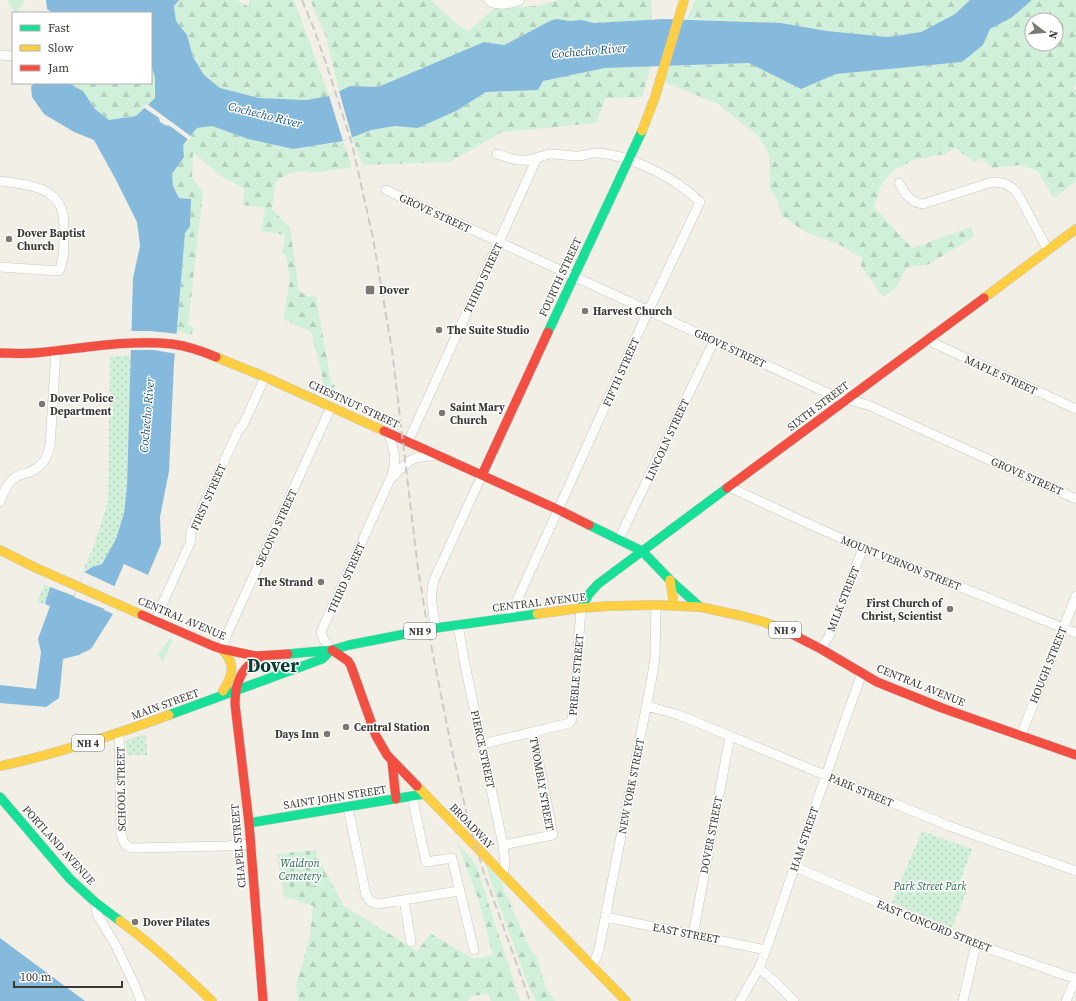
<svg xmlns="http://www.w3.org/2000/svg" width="1076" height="1001" font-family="'Source Serif 4',serif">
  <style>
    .grass { fill: #d1f0da }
    .forest { fill: url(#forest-firs); fill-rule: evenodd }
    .cemetery { fill: url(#cemetery-stones) }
    .park { fill: url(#park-dots) }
    .water { fill: #86badc }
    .pier { fill: #f2efe7 }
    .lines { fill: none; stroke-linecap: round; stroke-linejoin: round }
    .street-casing { stroke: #cac7c1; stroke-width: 10 }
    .fast-casing { stroke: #cac7c1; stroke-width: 10 }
    .slow-casing { stroke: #cac7c1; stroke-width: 10 }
    .jam-casing { stroke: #cac7c1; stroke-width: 10 }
    .street { stroke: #fdfdfb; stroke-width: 9 }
    .fast { stroke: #16e098; stroke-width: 9 }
    .slow { stroke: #ffcf43; stroke-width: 9 }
    .jam { stroke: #f24e42; stroke-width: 9 }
    .rail { stroke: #cdcbc9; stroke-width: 2; stroke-dasharray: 8 4; stroke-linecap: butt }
    .poi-dot { fill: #7c7973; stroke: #fff; stroke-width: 1.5 }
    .labels { text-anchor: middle; stroke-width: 3; stroke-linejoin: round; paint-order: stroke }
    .shield { fill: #fff; stroke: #767471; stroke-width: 1 }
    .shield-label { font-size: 10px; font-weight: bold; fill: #3c3934 }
    .street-label { font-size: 11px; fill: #3c3934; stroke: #fff }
    .poi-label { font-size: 11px; font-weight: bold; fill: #3c3934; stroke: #fff; text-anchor: start }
    .park-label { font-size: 11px; font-style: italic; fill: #246547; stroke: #fff }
    .water-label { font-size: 12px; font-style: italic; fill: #1e567a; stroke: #fff }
    .town-label { font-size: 19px; font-weight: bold; fill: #064135; stroke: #fff }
  </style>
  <defs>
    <pattern id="forest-firs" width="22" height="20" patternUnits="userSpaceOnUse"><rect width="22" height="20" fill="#d1f0da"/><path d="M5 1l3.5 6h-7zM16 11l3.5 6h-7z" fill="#b4cfbc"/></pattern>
    <pattern id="cemetery-stones" width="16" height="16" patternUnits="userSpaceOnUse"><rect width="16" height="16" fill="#d1f0da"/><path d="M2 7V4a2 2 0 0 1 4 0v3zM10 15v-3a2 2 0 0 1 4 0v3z" fill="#b4cfbc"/></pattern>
    <pattern id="park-dots" width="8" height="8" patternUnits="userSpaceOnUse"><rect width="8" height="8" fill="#d1f0da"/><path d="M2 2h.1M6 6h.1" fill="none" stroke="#b4cfbc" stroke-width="1.8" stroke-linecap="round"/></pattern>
  </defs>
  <rect width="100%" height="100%" fill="#f2efe7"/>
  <path class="grass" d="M169 639H173L163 662H162L158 655Z
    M301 658 280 665 273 672 262 674C259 670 259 667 262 663Z"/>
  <path class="forest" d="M7 0H25L17 13H15Z
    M179 0H237L249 7V0H294L329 96 306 100 259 98 220 88 204 75 193 57 187 35 176 21 174 5Z
    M310 0H431L459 26 469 31 493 9 536 6 560 0H651L652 20 594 23 582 20 569 21 558 19 552 20 504 45 484 42 378 87 350 86 339 91 326 37Z
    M695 0H970L955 14 921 32 888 37 827 31 781 23 687 19Z
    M1032 0H1076V85L1073 87 1076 90V181L1054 198 1038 171 1020 165 993 168 980 158 975 163 955 148 945 154 913 160 891 172 880 187 874 207 912 248 971 227 974 237 927 265 907 267 897 287 883 297 861 266 862 258 840 245 804 231 781 215 777 199 770 190 769 155 759 137 718 104 665 82 670 66 750 63 801 89 836 74 962 62 983 45 990 29 1011 18ZM1032 20H1056V44H1032Z
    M151 64 155 78V98L137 116 109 120 95 109 83 91 68 83H151Z
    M651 66 642 97 606 98 596 123 502 132 450 162 363 165 352 137 371 130 395 126 418 128 456 111 486 92 538 90 543 81 605 68Z
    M212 126 248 139 293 149 343 141 352 167 313 173 302 171 290 173 276 181 272 209 290 228 299 290C304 296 308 297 316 296L331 382 335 386 332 393 324 387 319 361 311 332 283 319 290 280 286 255 282 254 285 235 261 231 265 208 243 205 244 188 221 176 193 152 192 177 203 192 188 325 194 328 191 335 177 331 185 232 190 225 191 199 179 198 173 186 172 174 184 157 183 146 197 128Z
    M457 842 476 865 520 1001H491L488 994 471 996 468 1001H298L296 985 310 936 313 906 283 896V889L322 885 317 856 344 906 417 951 431 934 474 959 493 955 479 901Z
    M486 865 502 882 504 890 531 951 536 955 546 988 555 1001H536L527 982 490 879Z"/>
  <path class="cemetery" d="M316 850 322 885 283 889 277 854Z"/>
  <path class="park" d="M131 355 127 486 124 513 116 539 102 564 83 570 94 546 108 501 110 357Z
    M44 584 50 587 45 604 37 602Z
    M146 734 147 755H127L126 742 127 740Z
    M922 831 972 849 959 884 968 888 952 928 892 902Z"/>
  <path class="water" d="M46 0H179L174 6 176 21 187 35 193 57 204 75 220 88 259 98 306 100 329 96 350 86 378 87 484 42 504 45 552 20 558 19 569 21 582 20 594 23 664 19 781 23 827 31 888 37 921 32 955 14 970 0H1032L1011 18 990 29 983 45 962 62 836 74 801 89 749 63 605 68 543 81 538 90 486 92 456 111 418 128 395 126 371 130 343 141 293 149 248 139 212 126 197 128 183 145 184 157 172 174 173 186 179 198 191 199 190 226 185 233 174 364 169 471 160 517 161 544 148 575 124 564 104 610 113 614 91 649 82 653 79 655 63 659 59 698 46 707 0 703V685L36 689 41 652 38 639 50 606 45 604 50 587 74 596 84 572 92 567 102 564 116 539 124 513 127 486 133 278 140 246 137 222 116 180 94 140 74 132 44 114 32 97 31 86 35 83H68L83 91 95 109 109 120 136 116 155 98V78L151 64V13H53L47 9Z
    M0 938 85 1001H0Z"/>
  <path class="pier" d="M339 91 352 137 343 141 329 96Z
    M147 104 192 137 189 140 170 126 165 125 160 122 159 118 143 107Z
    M129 331H150L179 334 177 354 154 350H129Z
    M84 572 116 587 107 609 110 611 74 597Z"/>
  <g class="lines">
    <defs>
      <path id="street" d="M488 0C497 7 510 4 520 0
        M0 55 13 56
        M497 154C511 159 522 163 536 158 541 157 545 154 551 154 560 154 569 156 578 156 585 156 592 152 599 153 627 155 664 173 686 190 691 193 695 198 700 202L645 318 509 618
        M0 181C22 184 53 185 62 210 64 217 64 226 64 234 64 246 64 261 59 271L0 267
        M899 183C905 193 910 203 923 204L992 182C1004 182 1011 185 1018 194L1048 250
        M386 190 834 396 868 405 1076 499
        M927 340 1076 409
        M408 442 537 158
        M392 478C408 461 410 456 435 456
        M729 487 798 519 863 548 1076 633
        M0 502C3 494 6 485 12 480 16 476 22 474 27 473 42 467 46 461 50 446L56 350
        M619 539 714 341
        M155 620 190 543 191 532 239 429 243 425 265 377
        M458 625 465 665 503 845 505 863 503 874
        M436 628C433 610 429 598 434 580L482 475
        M222 649 227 634 331 407
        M821 649 829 636 863 548
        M332 650 324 640 321 632 392 475C397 458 394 449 388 433
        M647 706 679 715 949 826 1076 871
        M119 733 121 834C123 842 125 847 133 848L226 846 251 844
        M1021 735 1076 596
        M482 744 570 723 572 719 574 704 581 608
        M412 796 426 862 452 858 474 950
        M348 807 366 895C369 900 371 903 378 904L459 891
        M503 845 553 835 533 732
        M795 867 976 944 1076 979
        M404 900 411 942
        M95 902 97 914 116 946 136 988 141 1001
        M606 917 766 950
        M693 935 730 736
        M592 965 596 958 599 949 652 677 655 657 656 605
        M759 968 774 981 794 1001
        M740 1001 759 968 766 950 842 729 862 673
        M963 1001 976 944
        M1066 1001 1076 978"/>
      <path id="fast" d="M548 332 642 131
        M589 525 642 551 670 580 700 607
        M581 608 589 594 598 584 727 488
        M288 654 332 650 349 645 436 628 537 614
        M169 715 322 659 331 650
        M0 797 70 879 95 902 120 921
        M249 823 424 794"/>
      <path id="slow" d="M642 131 655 97 684 0
        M984 298 1076 229
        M216 357 265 377 384 431
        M0 550 34 567 142 615
        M670 580 674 605
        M537 614 581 608 610 606 656 605 700 607 742 616 764 622 786 631
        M222 649C236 664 233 675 223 691
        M0 766C58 754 114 735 169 715
        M417 786 626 1001
        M120 921C153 945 183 973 212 1001"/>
      <path id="jam" d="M0 353C11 353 23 354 34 353 80 349 126 339 172 344 187 346 202 351 216 357
        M384 431 559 510 589 525
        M482 475 548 332
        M727 488 984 298
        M142 615 213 646 222 649 256 656 288 654
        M786 631 821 649 877 682 942 708 1076 755
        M332 650 348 661 351 666 376 736 387 755 417 786
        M262 656C258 659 253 662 249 665 238 675 235 691 235 704L249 823 263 1001
        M392 762 396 799"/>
    </defs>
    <use href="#street" class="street-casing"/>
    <use href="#fast" class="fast-casing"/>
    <use href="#slow" class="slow-casing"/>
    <use href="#jam" class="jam-casing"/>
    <use href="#street" class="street"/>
    <use href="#fast" class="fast"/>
    <use href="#slow" class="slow"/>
    <use href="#jam" class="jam"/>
    <path class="rail" d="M302 0 314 29 327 66 352 144 373 238 392 350 418 569 428 630 454 760 469 823 484 873 530 1001"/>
  </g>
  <g class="poi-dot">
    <circle cx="9" cy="239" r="4"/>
    <rect x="365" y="285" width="10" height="10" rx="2"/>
    <circle cx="585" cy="311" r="4"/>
    <circle cx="439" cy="330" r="4"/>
    <circle cx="42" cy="404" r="4"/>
    <circle cx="442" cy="413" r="4"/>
    <circle cx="321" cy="582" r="4"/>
    <circle cx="950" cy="609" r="4"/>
    <circle cx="346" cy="727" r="4"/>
    <circle cx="327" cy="734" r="4"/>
    <circle cx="135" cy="922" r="4"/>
  </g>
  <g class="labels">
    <g class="shield">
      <rect x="769" y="622" width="32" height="16" rx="3"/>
      <rect x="404" y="623" width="32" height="16" rx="3"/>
      <rect x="72" y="735" width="32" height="16" rx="3"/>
    </g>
    <g class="shield-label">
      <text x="785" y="634">NH 9</text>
      <text x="420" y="635">NH 9</text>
      <text x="88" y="747">NH 4</text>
    </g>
    <g class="street-label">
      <text transform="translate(435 213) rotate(25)" y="4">GROVE STREET</text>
      <text transform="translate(560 277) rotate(-65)" y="4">FOURTH STREET</text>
      <text transform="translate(483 278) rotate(-65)" y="4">THIRD STREET</text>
      <text transform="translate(730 348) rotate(25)" y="4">GROVE STREET</text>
      <text transform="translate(621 372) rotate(-66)" y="4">FIFTH STREET</text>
      <text transform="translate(1001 375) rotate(25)" y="4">MAPLE STREET</text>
      <text transform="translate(354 404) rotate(25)" y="4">CHESTNUT STREET</text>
      <text transform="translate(818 406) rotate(-37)" y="4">SIXTH STREET</text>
      <text transform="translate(667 440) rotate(-65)" y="4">LINCOLN STREET</text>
      <text transform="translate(1027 476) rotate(24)" y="4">GROVE STREET</text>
      <text transform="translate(208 497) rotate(-66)" y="4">FIRST STREET</text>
      <text transform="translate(276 528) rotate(-65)" y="4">SECOND STREET</text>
      <text transform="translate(901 563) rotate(22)" y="4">MOUNT VERNON STREET</text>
      <text transform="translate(346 578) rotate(-66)" y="4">THIRD STREET</text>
      <text transform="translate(843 599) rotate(-68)" y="4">MILK STREET</text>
      <text transform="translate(539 602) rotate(-7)" y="4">CENTRAL AVENUE</text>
      <text transform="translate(182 618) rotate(23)" y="4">CENTRAL AVENUE</text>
      <text transform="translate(1048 665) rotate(-68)" y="4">HOUGH STREET</text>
      <text transform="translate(576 675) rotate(-85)" y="4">PREBLE STREET</text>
      <text transform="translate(921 685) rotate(22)" y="4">CENTRAL AVENUE</text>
      <text transform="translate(165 704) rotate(-20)" y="4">MAIN STREET</text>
      <text transform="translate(483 749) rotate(78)" y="4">PIERCE STREET</text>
      <text transform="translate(542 784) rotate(80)" y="4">TWOMBLY STREET</text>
      <text transform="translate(631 786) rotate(-79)" y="4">NEW YORK STREET</text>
      <text transform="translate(121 789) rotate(-91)" y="4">SCHOOL STREET</text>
      <text transform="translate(861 790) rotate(23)" y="4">PARK STREET</text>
      <text transform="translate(335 797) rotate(-9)" y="4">SAINT JOHN STREET</text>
      <text transform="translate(472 826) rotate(46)" y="4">BROADWAY</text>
      <text transform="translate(711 835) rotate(-79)" y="4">DOVER STREET</text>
      <text transform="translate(804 839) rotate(-71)" y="4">HAM STREET</text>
      <text transform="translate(59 845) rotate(48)" y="4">PORTLAND AVENUE</text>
      <text transform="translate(238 846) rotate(-95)" y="4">CHAPEL STREET</text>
      <text transform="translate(934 926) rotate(22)" y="4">EAST CONCORD STREET</text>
      <text transform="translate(686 933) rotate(11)" y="4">EAST STREET</text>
    </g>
    <g class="poi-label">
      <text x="17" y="237">Dover Baptist<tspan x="17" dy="13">Church</tspan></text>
      <text x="379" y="294">Dover</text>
      <text x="593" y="315">Harvest Church</text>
      <text x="447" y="334">The Suite Studio</text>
      <text x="50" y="402">Dover Police<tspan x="50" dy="13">Department</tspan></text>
      <text x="450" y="411">Saint Mary<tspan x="450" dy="13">Church</tspan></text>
      <text x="313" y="586" text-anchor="end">The Strand</text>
      <text x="942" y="607" text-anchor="end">First Church of<tspan x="942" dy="13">Christ, Scientist</tspan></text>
      <text x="354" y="731">Central Station</text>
      <text x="319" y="738" text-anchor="end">Days Inn</text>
      <text x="143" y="926">Dover Pilates</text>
    </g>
    <g class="park-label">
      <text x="300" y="867">Waldron<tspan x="300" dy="13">Cemetery</tspan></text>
      <text x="930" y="890">Park Street Park</text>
    </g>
    <g class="water-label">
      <text transform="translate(589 51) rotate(-5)" y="4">Cochecho River</text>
      <text transform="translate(265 115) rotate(14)" y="4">Cochecho River</text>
      <text transform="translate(147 415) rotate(-85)" y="4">Cochecho River</text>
    </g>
    <g class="town-label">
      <text x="273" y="672">Dover</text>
    </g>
  </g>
  <rect x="12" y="12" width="140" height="72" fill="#ffffff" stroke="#b1b0ae"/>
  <rect x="20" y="25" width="20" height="6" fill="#16e098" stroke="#b1b0ae"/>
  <text x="48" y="32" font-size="12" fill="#3c3934">Fast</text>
  <rect x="20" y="45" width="20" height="6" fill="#ffcf43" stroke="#b1b0ae"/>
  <text x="48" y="52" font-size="12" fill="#3c3934">Slow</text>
  <rect x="20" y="65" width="20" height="6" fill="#f24e42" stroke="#b1b0ae"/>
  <text x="48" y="72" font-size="12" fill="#3c3934">Jam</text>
  <g transform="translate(1044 32) rotate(106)"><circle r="19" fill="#ffffff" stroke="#b1b0ae"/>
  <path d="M0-3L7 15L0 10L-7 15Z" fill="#7c7973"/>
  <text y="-6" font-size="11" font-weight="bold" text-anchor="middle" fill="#3c3934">N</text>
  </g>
  <path d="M14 981v6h108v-6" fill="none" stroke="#3c3934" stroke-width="2"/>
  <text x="20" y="981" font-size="12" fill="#3c3934" stroke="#ffffff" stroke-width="3" paint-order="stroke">100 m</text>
</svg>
